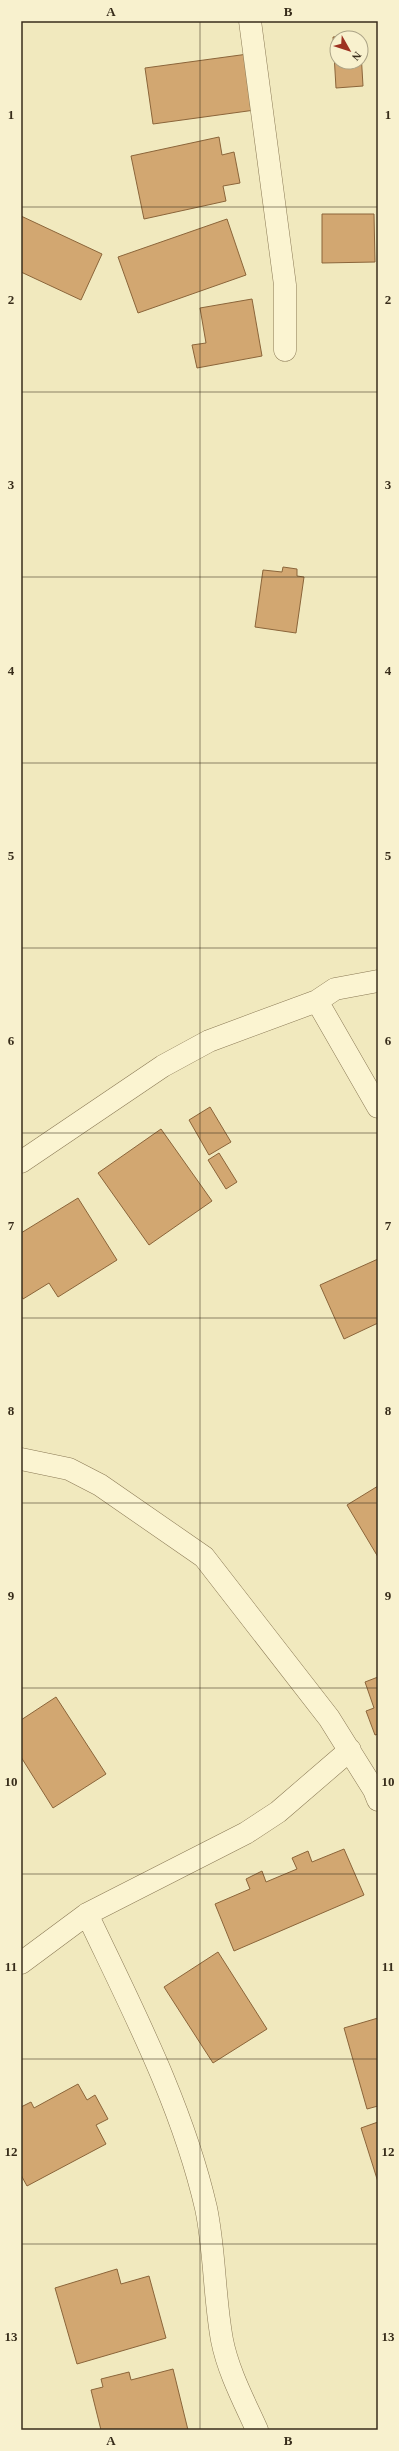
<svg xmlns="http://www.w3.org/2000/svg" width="399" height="2451" font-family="Georgia,serif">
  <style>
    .building { fill: #d2a771; stroke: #8b653a }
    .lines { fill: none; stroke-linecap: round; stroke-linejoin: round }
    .minor-casing { stroke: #8a7955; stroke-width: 23 }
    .minor { stroke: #fbf4d1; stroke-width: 22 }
    .grid { fill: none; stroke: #382d1b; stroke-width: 1; stroke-opacity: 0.55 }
    .neatline { fill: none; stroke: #382d1b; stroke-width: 1.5 }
    .grid-label { font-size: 13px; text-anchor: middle; font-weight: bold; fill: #382d1b }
  </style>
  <rect width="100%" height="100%" fill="#f1e9be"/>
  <path class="building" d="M360 35V38H337V62H361V52L363 86 336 88 333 37Z
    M248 54 255 110 153 124 145 68Z
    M219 137 222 155 234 152 240 183 223 186 226 201 144 219 131 156Z
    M322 214H374L375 262 322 263Z
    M21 216 102 254 81 300 21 272Z
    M227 219 246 275 138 313 118 257Z
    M252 299 262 356 197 368 192 345 206 343 200 308Z
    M283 567 297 569V576L304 577 296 633 255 627 263 570 282 572Z
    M210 1107 231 1142 209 1155 189 1120Z
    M161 1129 212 1201 149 1245 98 1173Z
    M219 1153 237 1182 226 1189 208 1160Z
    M78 1198 117 1260 58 1297 49 1283 23 1299 21 1295V1233Z
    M378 1259V1323L344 1339 320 1285Z
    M378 1486V1557L347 1505Z
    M378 1677V1734L375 1735 366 1711 374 1708 365 1682Z
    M56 1697 106 1774 53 1808 21 1757V1720Z
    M344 1849 364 1895 234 1951 215 1904 250 1889 246 1879 262 1871 266 1882 297 1869 292 1858 308 1851 312 1862Z
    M218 1952 267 2029 213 2063 164 1987Z
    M378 2018V2106L367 2109 344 2028Z
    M78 2084 87 2100 95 2095 108 2119 96 2125 106 2144 27 2186 21 2175V2107L31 2102 34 2108Z
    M378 2122V2182L361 2128Z
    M117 2269 121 2284 149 2276 166 2338 77 2364 55 2288Z
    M173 2369 188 2430H101L91 2390 103 2387 101 2379 129 2372 131 2380Z"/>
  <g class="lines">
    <defs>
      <path id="minor" d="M250 21 285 285V350
        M317 1001 378 1107
        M21 1162 163 1066 209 1041 317 1001 335 989 378 981
        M21 1459 69 1469 100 1485 204 1557 329 1718 374 1790 378 1800
        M87 1914C132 2009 182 2104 206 2208 215 2251 214 2296 222 2340 228 2371 244 2401 257 2430
        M21 1963 87 1914 246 1833 278 1812 350 1750"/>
    </defs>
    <use href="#minor" class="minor-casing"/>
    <use href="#minor" class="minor"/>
  </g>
  <path class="grid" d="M200 21V2430M21 207H378M21 392H378M21 577H378M21 763H378M21 948H378M21 1133H378M21 1318H378M21 1503H378M21 1688H378M21 1874H378M21 2059H378M21 2244H378"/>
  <rect width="399" height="2451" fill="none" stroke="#f8f1ce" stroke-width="44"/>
  <g transform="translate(349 50) rotate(129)"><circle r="19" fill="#f8f1ce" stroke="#aba386"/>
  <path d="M0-3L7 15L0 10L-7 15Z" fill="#9d3221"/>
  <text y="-6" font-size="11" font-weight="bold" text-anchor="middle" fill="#382d1b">N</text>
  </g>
  <rect x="22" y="22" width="355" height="2407" class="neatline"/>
  <g class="grid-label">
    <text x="111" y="16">A</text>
    <text x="288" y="16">B</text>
    <text x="11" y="119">1</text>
    <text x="388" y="119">1</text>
    <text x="11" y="304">2</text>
    <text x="388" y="304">2</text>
    <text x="11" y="489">3</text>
    <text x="388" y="489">3</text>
    <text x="11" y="675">4</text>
    <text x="388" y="675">4</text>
    <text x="11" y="860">5</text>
    <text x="388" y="860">5</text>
    <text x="11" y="1045">6</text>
    <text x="388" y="1045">6</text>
    <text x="11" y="1230">7</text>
    <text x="388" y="1230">7</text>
    <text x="11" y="1415">8</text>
    <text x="388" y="1415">8</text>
    <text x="11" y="1600">9</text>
    <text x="388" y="1600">9</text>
    <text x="11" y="1786">10</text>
    <text x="388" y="1786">10</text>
    <text x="11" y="1971">11</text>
    <text x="388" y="1971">11</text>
    <text x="11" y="2156">12</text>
    <text x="388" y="2156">12</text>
    <text x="11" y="2341">13</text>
    <text x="388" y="2341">13</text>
    <text x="111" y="2445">A</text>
    <text x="288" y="2445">B</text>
  </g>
</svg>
